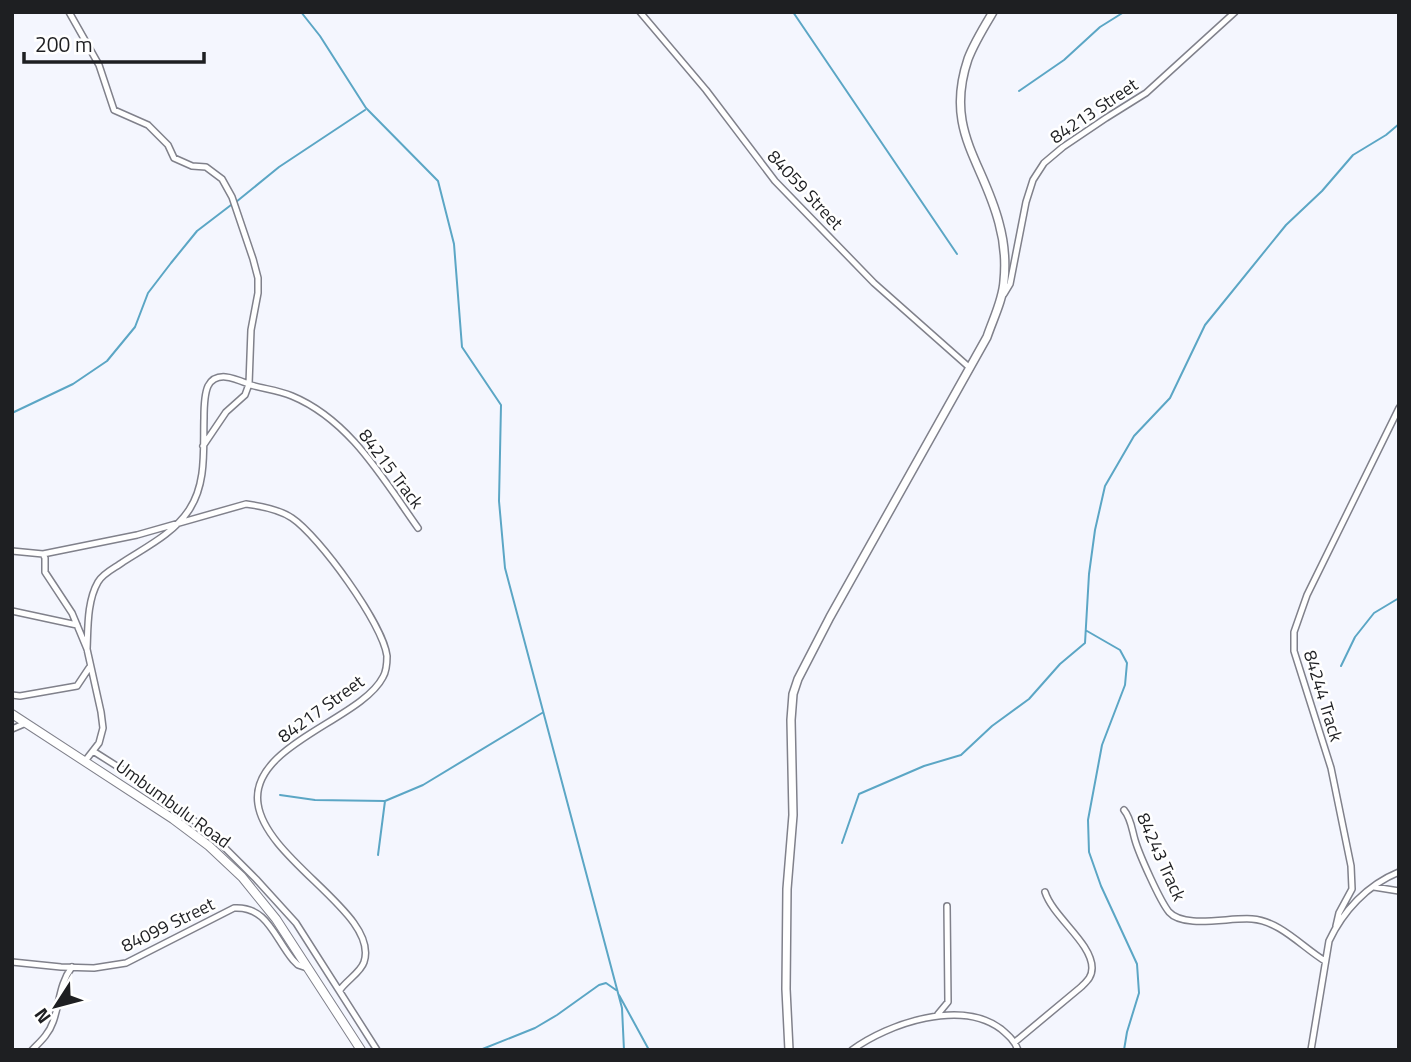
<svg xmlns="http://www.w3.org/2000/svg" width="1411" height="1062" font-family="'Titillium Web',sans-serif">
  <style>
    .lines { fill: none; stroke-linecap: round; stroke-linejoin: round }
    .stream { stroke: #5ba6c5; stroke-width: 2 }
    .minor-casing { stroke: #80818b; stroke-width: 8 }
    .tertiary-casing { stroke: #80818b; stroke-width: 10 }
    .secondary-casing { stroke: #80818b; stroke-width: 10 }
    .minor { stroke: #fff; stroke-width: 5 }
    .tertiary { stroke: #fff; stroke-width: 7 }
    .secondary { stroke: #fff; stroke-width: 8 }
    .labels { text-anchor: middle; stroke-width: 5; stroke-linejoin: round; paint-order: stroke }
    .street-label { font-size: 18px; fill: #1e1f22; stroke: #fff }
  </style>
  <rect width="100%" height="100%" fill="#f4f6fe"/>
  <g class="lines">
    <path class="stream" d="M301 12 320 36 366 108 438 181 454 244 462 347 501 405 499 501 505 568 622 1008 624 1050
      M793 12 957 254
      M1019 91 1064 60 1100 27 1124 12
      M236 202 279 167 365 110
      M12 413 73 384 107 361 135 327 148 293 171 263 197 231 231 205
      M1087 631 1120 650 1127 663 1125 685 1102 745 1088 820 1089 852 1101 886 1137 964 1139 993 1127 1032 1124 1050
      M1341 666 1355 637 1374 613 1399 598
      M280 795 315 800 385 801 423 785 542 713
      M842 843 859 794 924 766 961 755 992 726 1029 699 1060 664 1085 643 1089 574 1095 530 1105 486 1134 436 1170 398 1205 325 1286 225 1322 191 1353 155 1386 135 1399 124
      M378 855 385 801
      M619 995 649 1050
      M480 1050 535 1028 557 1015 599 985 606 983 616 990"/>
    <defs>
      <path id="minor" d="M69 12 99 65 114 110 148 125 168 145 174 158 192 166 206 167 222 179 232 197 253 259 258 278V293L251 330 249 384 245 395 226 412 203 446
        M640 12 706 90 775 181 874 283 970 368
        M1004 294 1010 284 1026 202 1033 180 1044 163 1063 147 1106 118 1146 93 1235 12
        M12 551 43 554 45 558V572L72 613 87 649 101 712 103 728 99 743 85 761
        M43 554 137 535 246 504C261 506 279 509 292 518 319 536 383 624 387 656 387 662 386 672 383 677 361 720 249 745 258 804 266 861 380 914 364 962 361 972 346 981 340 990
        M12 611 77 625
        M87 649C88 628 87 601 98 582 103 573 115 568 123 562 146 547 173 534 189 510 207 483 203 449 204 418 204 408 204 395 208 386 217 369 238 380 251 385 264 389 278 390 292 396 350 420 383 479 418 528
        M12 695 20 696 77 686 89 668
        M12 729 26 723
        M93 751 164 796 214 837 256 879 296 923 377 1050
        M1124 810C1131 818 1132 830 1135 840 1139 854 1160 901 1169 912 1184 929 1230 917 1252 919 1280 921 1302 947 1325 961
        M1374 887 1399 891
        M1336 926 1339 913 1352 889 1351 866 1331 768 1294 651V632L1307 595 1399 408
        M12 962 61 967 94 968 126 963 234 908C267 906 274 937 293 960L298 965 307 968
        M938 1014 948 1002 947 906
        M1015 1042 1081 987C1087 981 1092 977 1092 968 1092 943 1053 917 1045 892
        M32 1050C40 1042 49 1034 53 1022 60 1003 59 984 72 967
        M852 1050C889 1023 961 999 1001 1029 1008 1035 1015 1041 1018 1050
        M1311 1050 1329 941C1343 911 1367 885 1399 872"/>
      <path id="tertiary" d="M789 1050 786 989 787 889 793 815 791 720 793 694 798 679 830 617 987 337C993 319 1003 300 1004 281 1006 261 1004 241 999 223 983 161 944 130 968 59 974 43 984 27 993 12"/>
      <path id="secondary" d="M12 714 173 819 209 846 242 877 276 919 361 1050"/>
    </defs>
    <use href="#minor" class="minor-casing"/>
    <use href="#tertiary" class="tertiary-casing"/>
    <use href="#secondary" class="secondary-casing"/>
    <use href="#minor" class="minor"/>
    <use href="#tertiary" class="tertiary"/>
    <use href="#secondary" class="secondary"/>
  </g>
  <g class="labels">
    <g class="street-label">
      <text transform="translate(1094 111) rotate(-34)" y="6">84213 Street</text>
      <text transform="translate(805 190) rotate(47)" y="6">84059 Street</text>
      <text transform="translate(391 469) rotate(53)" y="6">84215 Track</text>
      <text transform="translate(1323 696) rotate(73)" y="6">84244 Track</text>
      <text transform="translate(321 709) rotate(-36)" y="6">84217 Street</text>
      <text transform="translate(173 804) rotate(36)" y="6">Umbumbulu Road</text>
      <text transform="translate(1161 857) rotate(66)" y="6">84243 Track</text>
      <text transform="translate(168 925) rotate(-26)" y="6">84099 Street</text>
    </g>
  </g>
  <rect width="1411" height="1062" fill="none" stroke="#1e1f22" stroke-width="28"/>
  <g transform="translate(56 1006) rotate(234)" stroke="#ffffff" stroke-width="5" paint-order="stroke">
  <path d="M0-5L12 26L0 18L-12 26Z" fill="#1e1f22"/>
  <text y="-10" font-size="19" font-weight="bold" text-anchor="middle" fill="#1e1f22">N</text>
  </g>
  <path d="M24 52v10h180v-10" fill="none" stroke="#1e1f22" stroke-width="3.5"/>
  <text x="35" y="52" font-size="21" fill="#1e1f22" stroke="#ffffff" stroke-width="5" paint-order="stroke">200 m</text>
</svg>
